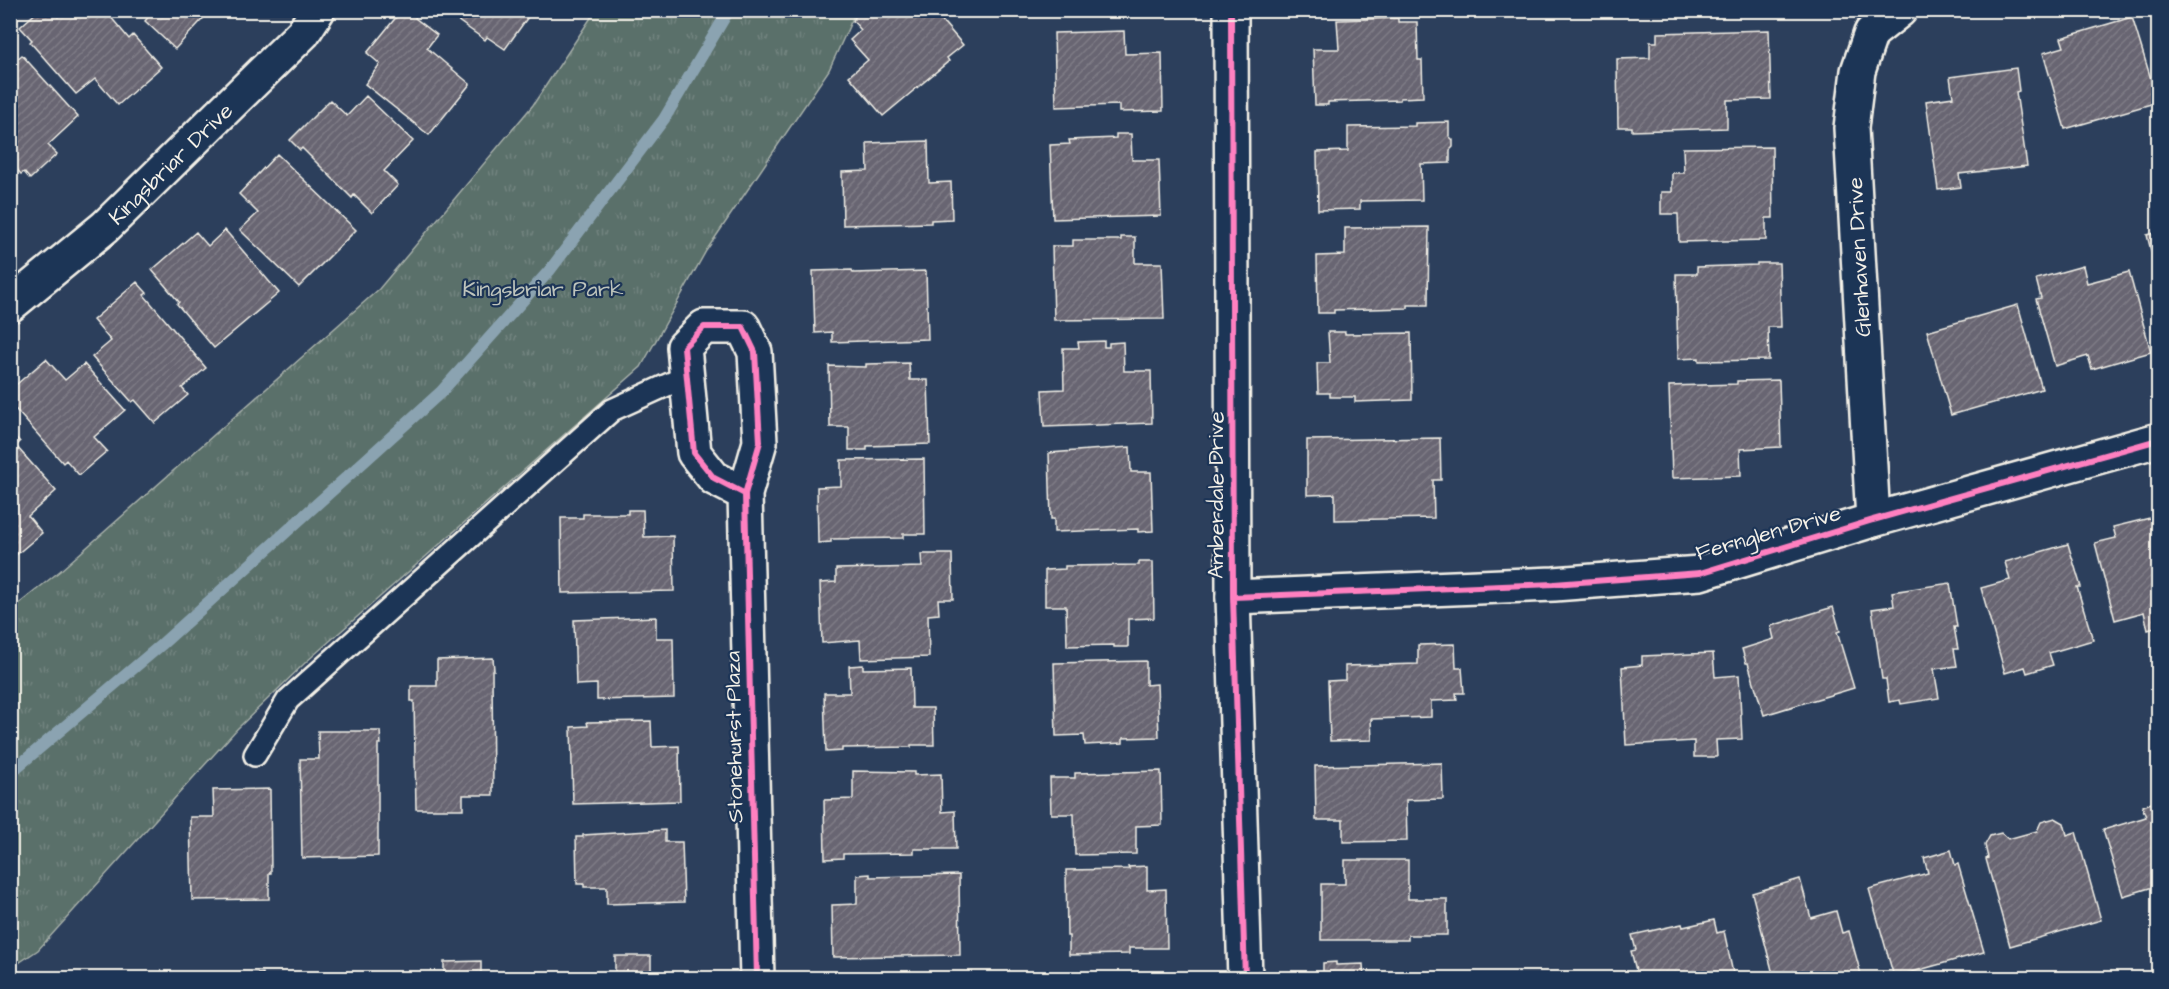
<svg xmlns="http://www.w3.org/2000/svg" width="2169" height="989" font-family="'Architects Daughter',sans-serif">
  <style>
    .grass { fill: url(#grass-tufts); stroke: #a7b0a9; stroke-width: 1.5 }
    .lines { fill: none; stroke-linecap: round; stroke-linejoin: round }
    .stream { stroke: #8ba3b1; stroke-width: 12 }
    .building { fill: url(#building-hatch); stroke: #f4f1e8; stroke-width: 1.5 }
    .lane-casing { stroke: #f4f1e8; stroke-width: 26 }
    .street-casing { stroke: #f4f1e8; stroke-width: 38 }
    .lane { stroke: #1d3557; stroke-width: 21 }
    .street { stroke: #1d3557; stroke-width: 33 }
    .cycleway-casing { stroke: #1d3557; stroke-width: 10 }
    .cycleway { stroke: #ff80c0; stroke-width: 6 }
    .labels { text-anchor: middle; stroke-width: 4.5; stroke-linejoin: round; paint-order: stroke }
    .street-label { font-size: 22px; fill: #f4f1e8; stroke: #1d3557 }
    .park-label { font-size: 22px; fill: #bec4bc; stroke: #1d3557 }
  </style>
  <defs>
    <pattern id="grass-tufts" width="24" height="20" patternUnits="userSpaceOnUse" patternTransform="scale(1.5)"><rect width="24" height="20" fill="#5a6f6a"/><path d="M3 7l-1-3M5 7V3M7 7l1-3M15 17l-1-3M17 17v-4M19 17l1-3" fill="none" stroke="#72847f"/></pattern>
    <pattern id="building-hatch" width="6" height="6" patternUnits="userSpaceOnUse" patternTransform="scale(1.5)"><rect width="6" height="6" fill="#686572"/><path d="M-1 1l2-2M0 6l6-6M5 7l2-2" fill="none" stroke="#7e7c86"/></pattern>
  </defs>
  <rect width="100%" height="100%" fill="#2c3f5c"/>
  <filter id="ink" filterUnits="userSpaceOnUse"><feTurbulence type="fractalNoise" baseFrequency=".0167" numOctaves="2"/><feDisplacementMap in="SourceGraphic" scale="12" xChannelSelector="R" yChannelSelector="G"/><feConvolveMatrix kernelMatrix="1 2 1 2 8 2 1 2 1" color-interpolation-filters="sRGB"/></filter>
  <g filter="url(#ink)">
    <path class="grass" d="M596 10 856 11 829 70 706 251 641 367 306 662 237 729 38 950 11 968V610L60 571 379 289 533 105Z"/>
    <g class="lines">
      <path class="stream" d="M10 773 161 645 441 392 550 270 664 119 729 10"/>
    </g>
    <path class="building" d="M39 10H53L58 17 66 10H105L129 39 133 35 161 67 118 105 95 79 76 94 30 42 32 40 20 27Z
      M154 10H211L175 49 145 21Z
      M402 10H410L416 16 415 18 437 35 427 48 470 84 429 135 365 84 380 64 367 53Z
      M443 10H533L505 49 487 37 485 40Z
      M859 10H943L944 13 939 17 963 45 947 58 949 61 883 116 849 76 868 60 850 40 861 30 853 21Z
      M2132 17 2158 102 2065 129 2043 53 2064 47 2061 38Z
      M1398 18V22H1417L1418 60H1422L1423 97 1400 98V100L1328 102V105H1315L1313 49H1339L1337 20Z
      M1769 30 1771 99 1727 100V128L1632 131V127H1618L1617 59 1650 58V42H1657V33Z
      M1124 31 1125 54 1162 53 1163 111 1119 112V105L1056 107 1054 33Z
      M22 55 78 117 48 145 57 154 30 179 24 172 21 174 10 162V144L13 142 10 139V65Z
      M2016 68 2019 91 2016 92 2027 166 1959 174 1961 187 1938 190 1926 101 1953 97 1950 77Z
      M366 96 413 141 384 171 398 185 372 213 354 195 352 198 302 148 300 150 290 140 330 100 347 116Z
      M1449 122V136L1453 140V147L1450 150V163L1421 164 1422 200 1360 201V209L1318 210 1317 152 1348 151V127L1415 126V123Z
      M1116 134H1131L1132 160H1159L1161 216 1053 219 1050 145 1070 144 1069 140 1116 138Z
      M928 141 929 183 951 182 952 219 931 220V223L843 225 842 172 868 171 867 143Z
      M1772 147 1773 218H1766V240L1679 242 1678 214H1661V192H1672V173H1684L1683 148Z
      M277 154 356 230 299 287 240 230 258 213 239 194Z
      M1429 227 1428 305H1408V308L1334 310V313H1318L1317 256 1345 255V228Z
      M225 230 279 293 214 348 177 304 179 302 152 270 196 232 208 246Z
      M2158 232V278L2147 235Z
      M1121 237H1135V263H1162L1164 319 1054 320 1052 246H1073V240H1121Z
      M1757 263H1779L1781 327H1768L1769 360 1699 361V358L1678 359 1676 274H1697V267L1757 265Z
      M2083 266 2087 283 2129 272 2151 352 2092 369 2088 356 2055 366 2036 299 2041 298 2036 279Z
      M852 270 853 273 926 271 928 339 832 342V332L815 333 813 271Z
      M137 282 147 293 144 295 206 368 182 388 188 395 155 423 135 400 132 402 92 357 111 341 93 320Z
      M2018 305 2042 389 1951 415 1927 331Z
      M1328 332H1345V334L1411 333 1412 400 1355 402V397H1330V393H1318L1317 363H1330Z
      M1104 341V347H1109V343L1123 342 1124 371H1151L1152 423 1044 427 1042 390 1064 389 1063 348H1079L1078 342Z
      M46 359 65 380 84 364 125 410 94 437 107 451 79 475 66 460 63 463 10 403V390Z
      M909 363 910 380H928L930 444 867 446V450H849V427H830L829 366 866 367V364Z
      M1779 380 1781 447 1740 449 1741 476 1672 478 1669 386 1737 384V381Z
      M10 431 20 442 16 446 56 491 28 516 42 533 16 555 10 549Z
      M1440 438 1441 480H1433L1434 518 1335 520V494L1307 495V440Z
      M1130 447 1131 472H1151L1153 531 1138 532V529L1054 532V519H1051L1049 453Z
      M924 459 925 534H903V538L831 539V542L818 543 817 487 841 486V460Z
      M628 510H643L644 537 673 536 674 591 562 593 561 518H583V514H628Z
      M2158 516V627L2148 630 2144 612 2115 620 2095 543 2116 538 2113 527Z
      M2068 544 2081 587H2077L2093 640 2049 653 2053 665 2027 673 2025 667 2005 673 1981 588 2010 580 2005 562Z
      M921 554H952L953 599H938L939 614 928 615 929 657 861 659 860 640 822 643 820 583 836 582V569L922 567Z
      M1139 562H1153L1154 618 1128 619V647H1114V645L1067 646 1066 606H1045V570L1065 569V566L1139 565Z
      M1950 583 1957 627H1954L1958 649H1954L1957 666 1934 669 1939 698 1901 704 1900 700 1889 702 1886 679H1882L1872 609 1894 606 1892 592Z
      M1833 607 1840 631 1837 632 1854 688 1764 715 1748 663H1746L1742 649 1774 639 1771 626Z
      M656 617V638H673L674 698 597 700V684L576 685 574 620Z
      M1455 644 1456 668H1462L1464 693H1456L1457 700 1431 701V717L1371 719 1372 740 1330 741 1328 681 1345 680V666L1418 664V645Z
      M1713 653 1715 677 1739 675 1742 739 1716 740 1717 757H1694V741L1626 745 1622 667 1642 665V656Z
      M493 658 494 670H492L493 795H463V809H416L414 701H411V686H437V660Z
      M1146 661V685L1157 684 1159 737 1123 738V743L1085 745 1084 735 1056 736 1054 663Z
      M863 665V669L911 668 912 708H933L934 745H911V747L842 748V751L826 752 824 693H850L849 666Z
      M651 721 652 747 679 746 680 801 573 804 571 727 588 726 587 722Z
      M318 731H380L381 744H378V856L302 858 300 759H319Z
      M1442 763 1443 799 1406 800 1407 841 1343 842V820H1316L1315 766Z
      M853 771 914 772V775L941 774 942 812 955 811 956 849H914V853L843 854V858L825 859 824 800 853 799Z
      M1161 771 1162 825 1136 826V854L1075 855 1074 814H1051L1050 778H1075V773Z
      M270 789 271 873H269V899L192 900 190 817H214L213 790Z
      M2158 801V899L2156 900 2153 887 2123 896 2103 830 2146 817 2142 806Z
      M2055 818 2064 823 2067 835 2076 832 2101 920 2010 946 1986 859 1988 858 1985 845 1990 836 2001 833 2008 839 2037 831 2041 822Z
      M665 830V842H682L684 902 607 904V887H584V884H577L576 837H583V835Z
      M1951 850 1955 865 1958 864 1984 952 1894 977 1869 889 1928 873 1924 858Z
      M1345 860H1408V899H1447V935H1408V940H1321V884H1345Z
      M1147 866V890L1166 889 1167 948H1129V954L1069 955V936H1067L1066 870 1129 869 1128 867Z
      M870 874V877L959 875 960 955 833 957 832 905 857 904V875Z
      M1800 879 1811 918 1836 911 1842 933 1849 931 1862 978H1774L1752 893Z
      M1714 920 1717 933 1724 931 1734 978H1638L1631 951 1636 950 1632 935 1682 924 1683 927Z
      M615 956H651V977L692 978H615Z
      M481 961V978H444V962Z
      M1336 962V965L1363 964 1364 978H1323V963Z
      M562 972V978H508V973Z
      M263 973V978H223V976Z
      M1171 973V978H1105V974Z"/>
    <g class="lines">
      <defs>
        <path id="lane" d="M255 755 288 700 612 410 687 376"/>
        <g id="street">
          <path d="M1231 10 1233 597 1245 978"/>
          <path id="s1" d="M10 305 105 227 303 33 318 10"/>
          <path d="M745 494 714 478 694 453 684 347 704 327H743L755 352 760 442 745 494 757 978"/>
          <path d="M1873 520 1851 128 1858 71 1871 33 1900 10"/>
          <path d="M1233 597 1554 584 1700 573 1873 520 2158 440"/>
        </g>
      </defs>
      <use href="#lane" class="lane-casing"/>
      <use href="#street" class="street-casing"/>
      <use href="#lane" class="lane"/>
      <use href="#street" class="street"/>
      <defs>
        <path id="cycleway" d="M1231 10 1233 597 1245 978
          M745 494 714 478 694 453 684 347 704 327H743L755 352 760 442 745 494 757 978
          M1233 597 1554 584 1700 573 1873 520 2158 440"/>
      </defs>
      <use href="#cycleway" class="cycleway-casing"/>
      <use href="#cycleway" class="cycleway"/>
    </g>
  </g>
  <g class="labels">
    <g class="street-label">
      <text dy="8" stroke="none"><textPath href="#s1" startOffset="214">Kingsbriar Drive</textPath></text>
      <text transform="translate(1858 257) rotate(-93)" y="8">Glenhaven Drive</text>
      <text transform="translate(1215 495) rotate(-90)" y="8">Amberdale Drive</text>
      <text transform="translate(1768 532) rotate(-16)" y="8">Fernglen Drive</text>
      <text transform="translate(733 737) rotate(-91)" y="8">Stonehurst Plaza</text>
    </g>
    <g class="park-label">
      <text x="543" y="296">Kingsbriar Park</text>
    </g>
  </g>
  <rect width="2169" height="989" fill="none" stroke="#1d3557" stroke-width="36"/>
  <rect x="18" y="18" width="2133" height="953" fill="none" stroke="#f4f1e8" stroke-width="2" filter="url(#ink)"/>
</svg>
